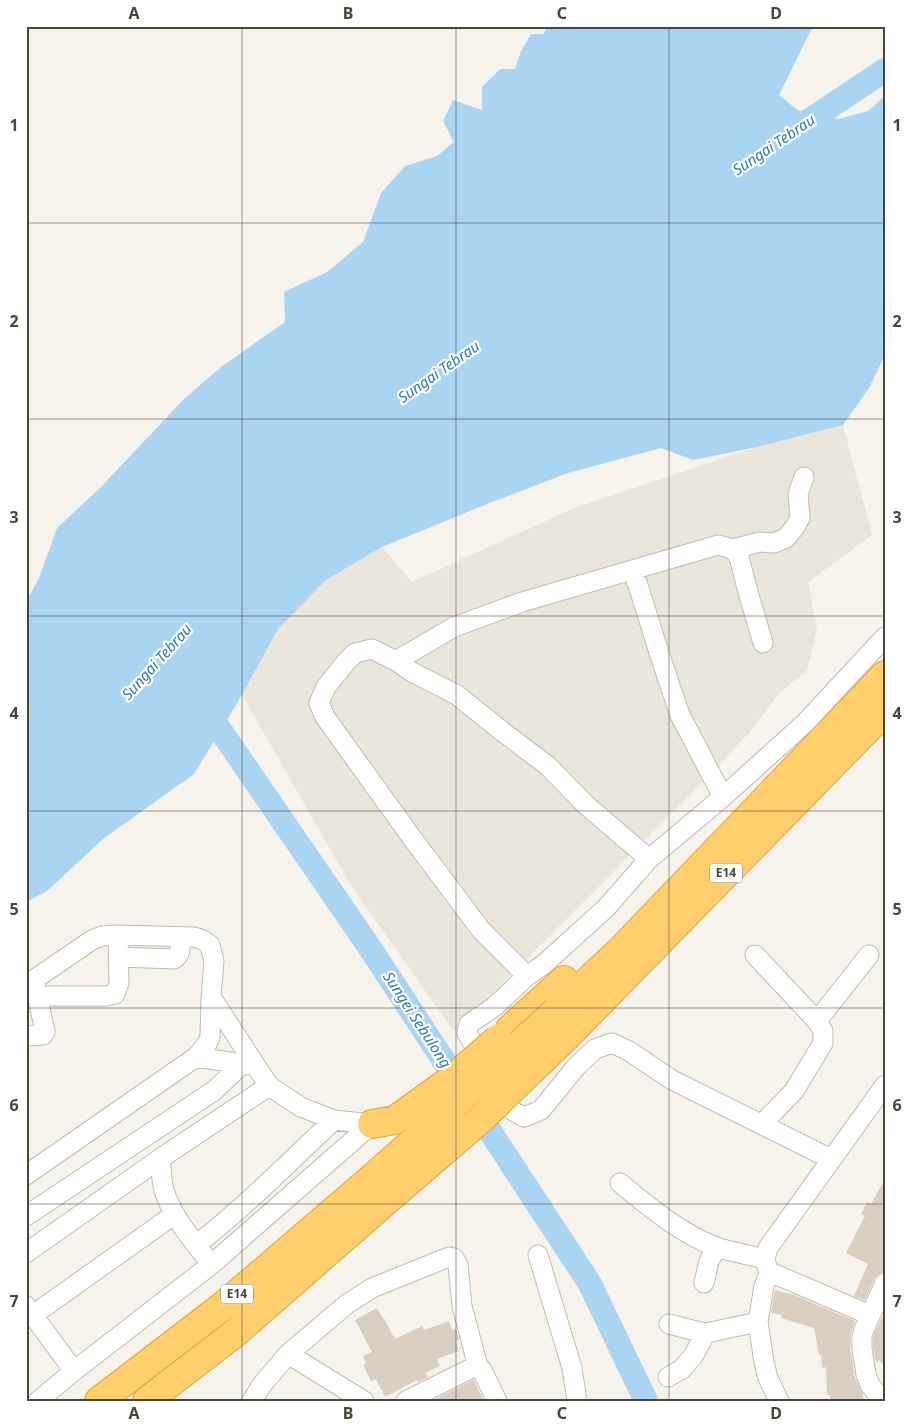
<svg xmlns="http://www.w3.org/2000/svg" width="911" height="1427" font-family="'Noto Sans',sans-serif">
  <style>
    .residential { fill: #eae5da }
    .water { fill: #a9d4f2 }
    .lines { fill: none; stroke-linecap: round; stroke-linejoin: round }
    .river { stroke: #a9d4f2; stroke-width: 24 }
    .building { fill: #d8cfc1 }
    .minor-casing { stroke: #c2bbae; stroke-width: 21 }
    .highway-casing { stroke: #e0a43c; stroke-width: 30 }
    .minor { stroke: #fff; stroke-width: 19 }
    .highway { stroke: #ffcf6e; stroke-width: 28 }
    .highway-bridge-casing { stroke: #e0a43c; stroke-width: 30; stroke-linecap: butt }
    .highway-bridge { stroke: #ffcf6e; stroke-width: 28 }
    .grid { fill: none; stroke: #4b4439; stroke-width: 1; stroke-opacity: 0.55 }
    .labels { text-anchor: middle; stroke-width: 4.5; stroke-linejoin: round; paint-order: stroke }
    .shield { fill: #fff; stroke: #817c74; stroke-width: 1 }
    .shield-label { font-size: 12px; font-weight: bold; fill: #4b4439 }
    .water-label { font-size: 15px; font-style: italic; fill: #2e7ab2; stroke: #fff }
    .neatline { fill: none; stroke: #4b4439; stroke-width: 2 }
    .grid-label { font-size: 16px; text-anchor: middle; font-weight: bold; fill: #4b4439 }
  </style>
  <rect width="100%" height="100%" fill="#f6f3ec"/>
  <path class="residential" d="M843 425 872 535 808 582 817 628 807 671 779 693 749 733 694 791 454 1032 350 884 242 695 278 629 326 580 382 547 412 582 574 508 757 447Z"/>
  <path class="water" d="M548 26H813L779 95 799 111 838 119 868 111 885 96V355L869 388 843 425 757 447 693 460 661 448 568 473 492 502 382 547 326 580 278 629 242 695 194 774 103 839 47 891 26 902V602L39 578 57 528 100 488 184 399 221 367 285 322 284 292 327 272 363 242 381 193 405 166 437 156 454 142 443 121 453 100 482 110V87L500 69H515L521 51 531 34H543Z"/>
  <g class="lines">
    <path class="river" d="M792 132 885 70
      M203 705 372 951 590 1284 646 1401"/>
  </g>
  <path class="building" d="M885 1179V1272L879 1274 875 1278 865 1300 854 1296 868 1264 846 1253 865 1216 861 1214 867 1202 871 1204Z
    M775 1290 794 1295 855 1321 851 1333 850 1353 851 1352 855 1378 863 1394V1401H830V1395H827L826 1367 822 1368 821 1355H819L814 1328 781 1318 782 1315 771 1313Z
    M377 1308 383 1319 384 1318 395 1339 422 1326 424 1330 449 1321 452 1330 456 1329 459 1340 456 1341 459 1351 437 1359 440 1366 425 1373 428 1377 418 1382 417 1380 385 1397 376 1379 371 1381 363 1365 366 1363 363 1356 372 1352 355 1320Z
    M885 1314V1366L879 1360 876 1363 873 1348V1338L875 1331 882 1318Z
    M474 1380 484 1401H433L441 1396Z"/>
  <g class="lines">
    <defs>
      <path id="minor" d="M733 549 760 542 774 543 786 538 795 527 800 518 798 494 804 477
        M632 571 638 585 660 656 680 715 723 797
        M396 661 454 627 522 602 718 545 733 549 739 557 748 592 763 643
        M755 955 817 1021 823 1031V1043L794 1091 762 1124
        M119 957 174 959C182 953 180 947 180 938
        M527 976 481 930 412 838 325 717 319 703 326 687 346 662 355 653 372 649 396 661 412 672 457 695 503 732 548 766 586 805 649 859
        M26 985 92 940 102 936 118 935 194 937 203 940 210 945 214 961 211 997 210 1037 207 1044 196 1057 26 1175
        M38 996H106L115 994 119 983 118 935
        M211 997 269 1086 301 1107 334 1120 372 1124
        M817 1021 869 955
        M26 1036 43 1035 45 1032 35 984
        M196 1057 249 1065
        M485 1064 467 1033 469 1024 494 1007 527 976 543 965 606 908 649 859 723 797 805 723 885 637
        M499 1087 513 1111 524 1117 541 1110 576 1067 595 1049 612 1043 629 1051 672 1080 831 1159
        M161 1158C161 1169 161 1180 164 1190 171 1214 189 1236 204 1255
        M620 1183C649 1207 680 1233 716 1247 732 1252 749 1255 765 1259
        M26 1216 215 1090 241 1065
        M196 1245C245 1207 288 1163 334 1120
        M26 1253 161 1158 269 1086
        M538 1255 572 1368 577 1401
        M704 1283 709 1261 717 1247
        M26 1306 74 1371
        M33 1315 175 1214
        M870 1315 770 1272C764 1265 765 1256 768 1248L885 1085
        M758 1322 764 1362 768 1378 779 1401
        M669 1324 692 1330 706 1333 758 1322 764 1286 770 1272
        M288 1354 364 1401
        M668 1377 682 1369 693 1356 706 1333
        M38 1401 74 1371 212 1264 372 1124
        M252 1401 261 1386 288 1354 347 1304 372 1288 449 1257 454 1258 458 1265 462 1306 478 1367 482 1370 497 1401
        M406 1401 472 1368 478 1367
        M883 1401 870 1385 866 1374 862 1349V1336L865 1327 885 1283"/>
      <path id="highway" d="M555 1012 621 950 885 675
        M510 1029 564 980
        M568 1035 885 711
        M372 1124 395 1120
        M99 1401 223 1306 370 1180
        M147 1401 235 1333 386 1201"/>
    </defs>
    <use href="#minor" class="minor-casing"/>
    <use href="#highway" class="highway-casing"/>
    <use href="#minor" class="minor"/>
    <use href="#highway" class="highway"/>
    <defs>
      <path id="highway-bridge" d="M395 1120 452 1079 498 1039
        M370 1180 452 1107 555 1012
        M386 1201 480 1120 568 1035"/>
    </defs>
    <use href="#highway-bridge" class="highway-bridge-casing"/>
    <use href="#highway-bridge" class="highway-bridge"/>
  </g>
  <path class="grid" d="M242 26V1401M456 26V1401M669 26V1401M26 223H885M26 419H885M26 616H885M26 811H885M26 1008H885M26 1204H885"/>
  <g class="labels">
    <g class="shield">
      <rect x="710" y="863.5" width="32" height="19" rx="4"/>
      <rect x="221" y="1284.5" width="32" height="19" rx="4"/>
    </g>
    <g class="shield-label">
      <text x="726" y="877">E14</text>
      <text x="237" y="1298">E14</text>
    </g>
    <g class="water-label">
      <text transform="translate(774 145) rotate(-34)" y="5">Sungai Tebrau</text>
      <text transform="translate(439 372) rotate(-35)" y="5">Sungai Tebrau</text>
      <text transform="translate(157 662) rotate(-48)" y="5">Sungai Tebrau</text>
      <text transform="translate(417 1020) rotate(57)" y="5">Sungei Sebulong</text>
    </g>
  </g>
  <rect width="911" height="1427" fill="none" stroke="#ffffff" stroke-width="55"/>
  <rect x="28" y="28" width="856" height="1372" class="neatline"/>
  <g class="grid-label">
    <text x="134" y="19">A</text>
    <text x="348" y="19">B</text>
    <text x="562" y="19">C</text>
    <text x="776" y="19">D</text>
    <text x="14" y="131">1</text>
    <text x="897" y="131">1</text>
    <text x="14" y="327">2</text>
    <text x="897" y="327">2</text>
    <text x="14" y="523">3</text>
    <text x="897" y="523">3</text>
    <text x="14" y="719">4</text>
    <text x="897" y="719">4</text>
    <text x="14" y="915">5</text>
    <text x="897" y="915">5</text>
    <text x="14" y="1111">6</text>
    <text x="897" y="1111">6</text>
    <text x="14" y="1307">7</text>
    <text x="897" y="1307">7</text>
    <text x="134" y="1419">A</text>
    <text x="348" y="1419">B</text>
    <text x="562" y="1419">C</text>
    <text x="776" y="1419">D</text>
  </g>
</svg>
